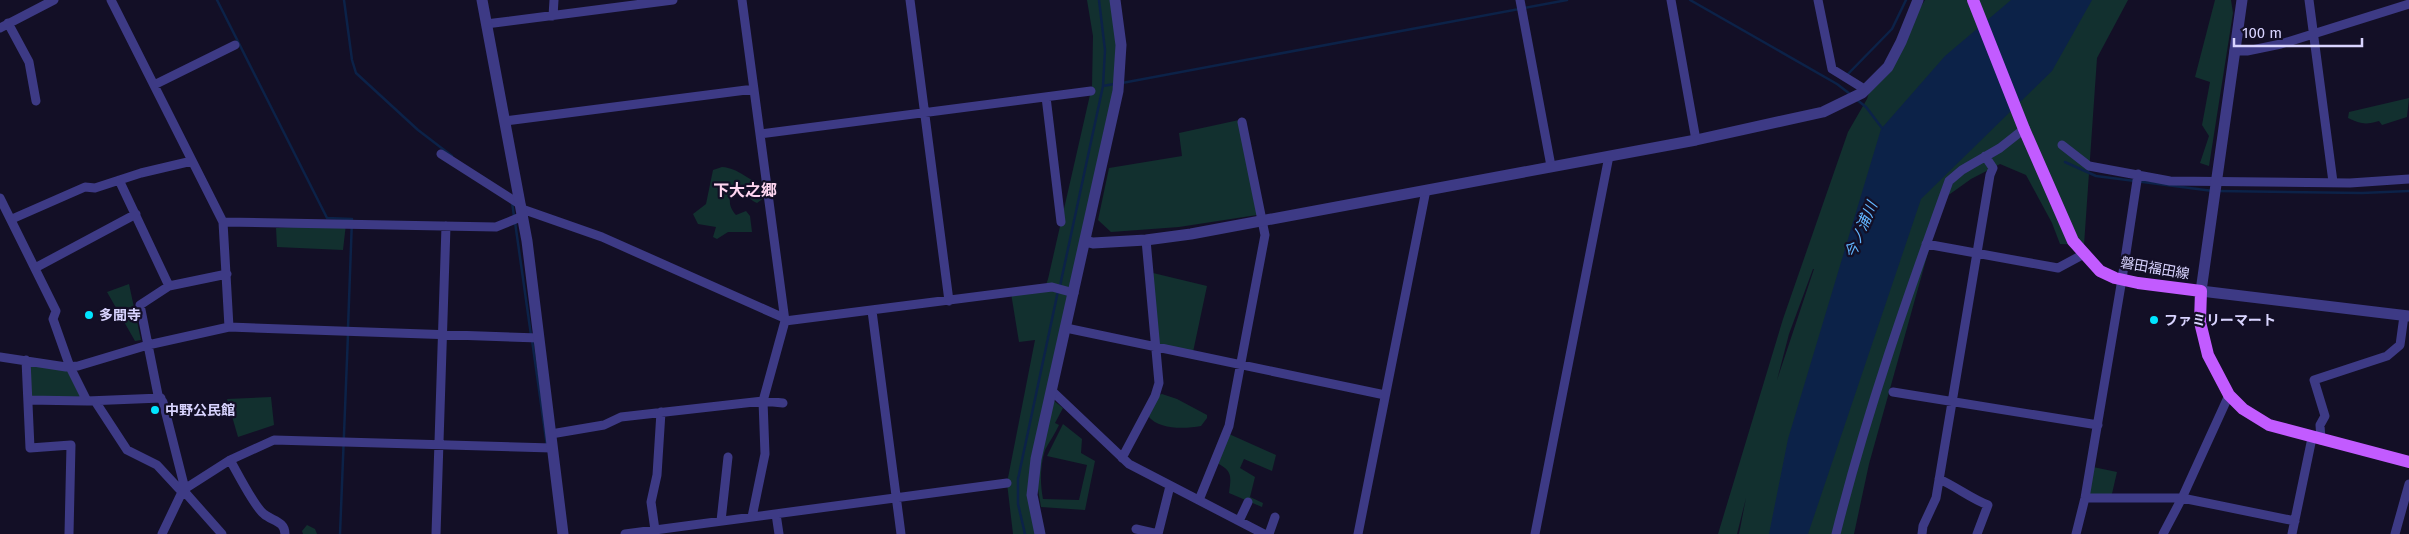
<svg xmlns="http://www.w3.org/2000/svg" width="2409" height="534" font-family="'Fira Sans','Noto Sans JP',sans-serif">
  <style>
    .green { fill: #12302f; fill-rule: evenodd }
    .water { fill: #0c2248 }
    .lines { fill: none; stroke-linecap: round; stroke-linejoin: round }
    .stream { stroke: #0c2248; stroke-width: 2.5 }
    .minor { stroke: #3d3a85; stroke-width: 9 }
    .tertiary { stroke: #3d3a85; stroke-width: 11 }
    .primary { stroke: #c25bff; stroke-width: 12 }
    .poi-dot { fill: #00e5ff; stroke: #130f26; stroke-width: 2 }
    .labels { text-anchor: middle; stroke-width: 4.5; stroke-linejoin: round; paint-order: stroke }
    .street-label { font-size: 14px; fill: #d9d4ff; stroke: #130f26 }
    .poi-label { font-size: 14px; font-weight: bold; fill: #d9d4ff; stroke: #130f26; text-anchor: start }
    .water-label { font-size: 15px; font-style: italic; fill: #62b6ff; stroke: #130f26 }
    .quarter-label { font-size: 16px; font-weight: bold; fill: #ffd6f0; stroke: #130f26 }
  </style>
  <rect width="100%" height="100%" fill="#130f26"/>
  <path class="green" d="M1087 0H1114L1121 53 1054 401 1063 408 1055 423 1059 425C1055 434 1049 442 1045 450 1040 466 1040 483 1043 499L1079 500 1087 465 1047 456 1063 424 1082 439 1081 453 1095 461 1085 510 1041 507 1037 483 1033 499 1041 534H1013L1007 483 1035 340 1019 342 1011 293 1045 288 1048 279 1092 86 1093 36Z
    M1925 0H2128L2097 58 2084 245 2060 244 2052 223 2026 175 2000 164 1971 179 1943 199 1869 464 1854 534H1739L1746 498 1737 534H1718L1783 319 1848 132 1867 99 1872 83ZM1813 269H1814L1777 380 1789 334Z
    M2215 0H2231L2233 13 2209 166 2200 163 2209 136 2202 125 2210 82 2195 77Z
    M2409 98 2407 117 2382 125 2379 121C2366 125 2360 124 2348 118L2349 112Z
    M1239 120 1257 215 1179 227 1111 232 1098 220 1109 168 1182 156 1179 133Z
    M722 167C740 168 750 183 767 186L768 195 757 203C748 200 746 190 737 186L732 188C729 199 728 206 736 215L746 211 750 216 752 232H728L717 239 713 237 716 227 698 224 693 214 706 204 713 170Z
    M346 224 343 250 277 247 276 228Z
    M1153 273 1207 286 1193 352 1155 347Z
    M129 284 141 340 135 341 107 292Z
    M26 360 70 367 87 401 28 397Z
    M1162 394 1177 399 1207 415V418L1201 426C1185 429 1159 430 1148 416L1155 396Z
    M271 397 274 425 238 437 227 399Z
    M1229 434 1276 455 1272 471 1244 459 1240 468 1255 477 1250 497 1263 503 1262 507 1229 493C1231 477 1233 471 1217 463Z
    M2093 467 2117 472 2111 498H2085Z
    M307 525 315 529 317 534H303L302 531Z"/>
  <path class="water" d="M2011 0H2092L2052 71 1921 199 1808 534H1769L1788 439 1881 129 1945 56Z"/>
  <g class="lines">
    <path class="stream" d="M217 0 327 218 352 219 348 328
      M344 0 352 60 356 73 418 130 452 156
      M1690 0 1837 84 1850 94
      M1847 75 1892 29 1906 0
      M1122 83 1567 0
      M1103 86 1114 84
      M1856 99 1866 107 1882 128
      M2065 162 2096 176 2213 191
      M2218 191 2362 193 2409 191
      M512 202 514 216
      M515 222 531 335
      M1060 286 1103 86 1105 50 1099 0
      M532 340 547 446
      M340 534 348 334
      M1025 534 1018 504V479L1058 291"/>
    <path class="minor" d="M111 0 223 222 229 327
      M910 0 949 301
      M1520 0 1551 166
      M1671 0 1696 140
      M1818 0 1832 69 1866 90
      M2309 0 2333 182
      M553 16 554 0
      M8 23 29 62 36 101
      M486 24 673 0
      M0 28 54 0
      M2234 51H2247L2281 44 2409 4
      M154 85 235 45
      M1046 97 1061 222
      M505 121 754 89
      M760 134 1091 91
      M2062 145 2089 166 2170 181 2350 183 2409 179
      M441 154 521 205
      M119 180 169 286
      M0 198 56 311 53 319 70 367 87 401
      M522 209 602 237 784 318
      M12 219 85 187 95 188 141 173 192 161
      M223 222 496 227 523 216
      M1926 244 2058 268 2084 254
      M35 268 136 214
      M872 311 901 534
      M785 321 1052 287 1074 293
      M1066 328 1385 395
      M0 357 66 367 78 366 148 345 229 327 539 338
      M26 360 30 448 71 445 69 534
      M1052 391 1129 464 1264 534
      M1893 392 2098 425
      M28 400 87 401 161 398
      M95 401 127 450 157 465 182 492
      M551 434 604 425 621 417 763 401 785 321 742 0
      M2321 440 2320 425 2325 416 2314 380 2387 356 2400 345 2404 316
      M1122 458 1155 396 1159 383 1146 240
      M230 460C237 472 255 508 264 514 272 521 285 521 285 534
      M1939 479C1957 487 1970 498 1988 505L1977 534
      M185 489 163 402 158 395 140 305 169 286 227 274
      M183 490 222 534
      M2085 498H2182L2295 521
      M1199 500 1229 426 1265 235 1242 122
      M776 514 779 534
      M752 517 765 454 763 401 783 403
      M721 521 728 457
      M1239 521 1248 502
      M1136 529 1158 534 1170 486
      M655 530 651 502 657 475 661 412
      M162 534 183 490 230 460 274 440 552 448
      M436 534 446 226
      M625 534 1007 483
      M1269 534 1275 517
      M1358 534 1426 190
      M1535 534 1609 156
      M1836 534C1866 414 1907 297 1949 181L1962 170 2000 148 2024 129
      M1922 534 1923 526 1936 498 1990 175 1993 168 1985 156
      M2076 534 2085 498 2122 279 2138 174
      M2163 534 2182 498 2229 395
      M2292 534 2312 438
      M2395 534 2409 484"/>
    <path class="tertiary" d="M482 0 527 241 563 534
      M2242 0 2201 291 2409 316
      M1085 241 1093 243 1146 240 1191 234 1696 140 1823 112 1862 93 1888 67 1901 42 1918 0
      M1040 534 1032 495 1036 459 1118 91 1121 45 1115 0"/>
    <path class="primary" d="M1973 0 2024 129 2073 241 2100 271 2115 278 2138 283 2201 291 2200 322 2208 355 2229 395 2243 409 2269 425 2409 462"/>
  </g>
  <g class="poi-dot">
    <circle cx="89" cy="315" r="5"/>
    <circle cx="2154" cy="320" r="5"/>
    <circle cx="155" cy="410" r="5"/>
  </g>
  <g class="labels">
    <g class="street-label">
      <text transform="translate(2155 268) rotate(10)" y="5">磐田福田線</text>
    </g>
    <g class="poi-label">
      <text x="99" y="320">多聞寺</text>
      <text x="2164" y="325">ファミリーマート</text>
      <text x="165" y="415">中野公民館</text>
    </g>
    <g class="water-label">
      <text transform="translate(1861 230) rotate(-67)" y="5">今ノ浦川</text>
    </g>
    <g class="quarter-label">
      <text x="745" y="196">下大之郷</text>
    </g>
  </g>
  <path d="M2234 38v8h128v-8" fill="none" stroke="#d9d4ff" stroke-width="2.5"/>
  <text x="2242" y="38" font-size="15" fill="#d9d4ff" stroke="#130f26" stroke-width="4" paint-order="stroke">100 m</text>
</svg>
